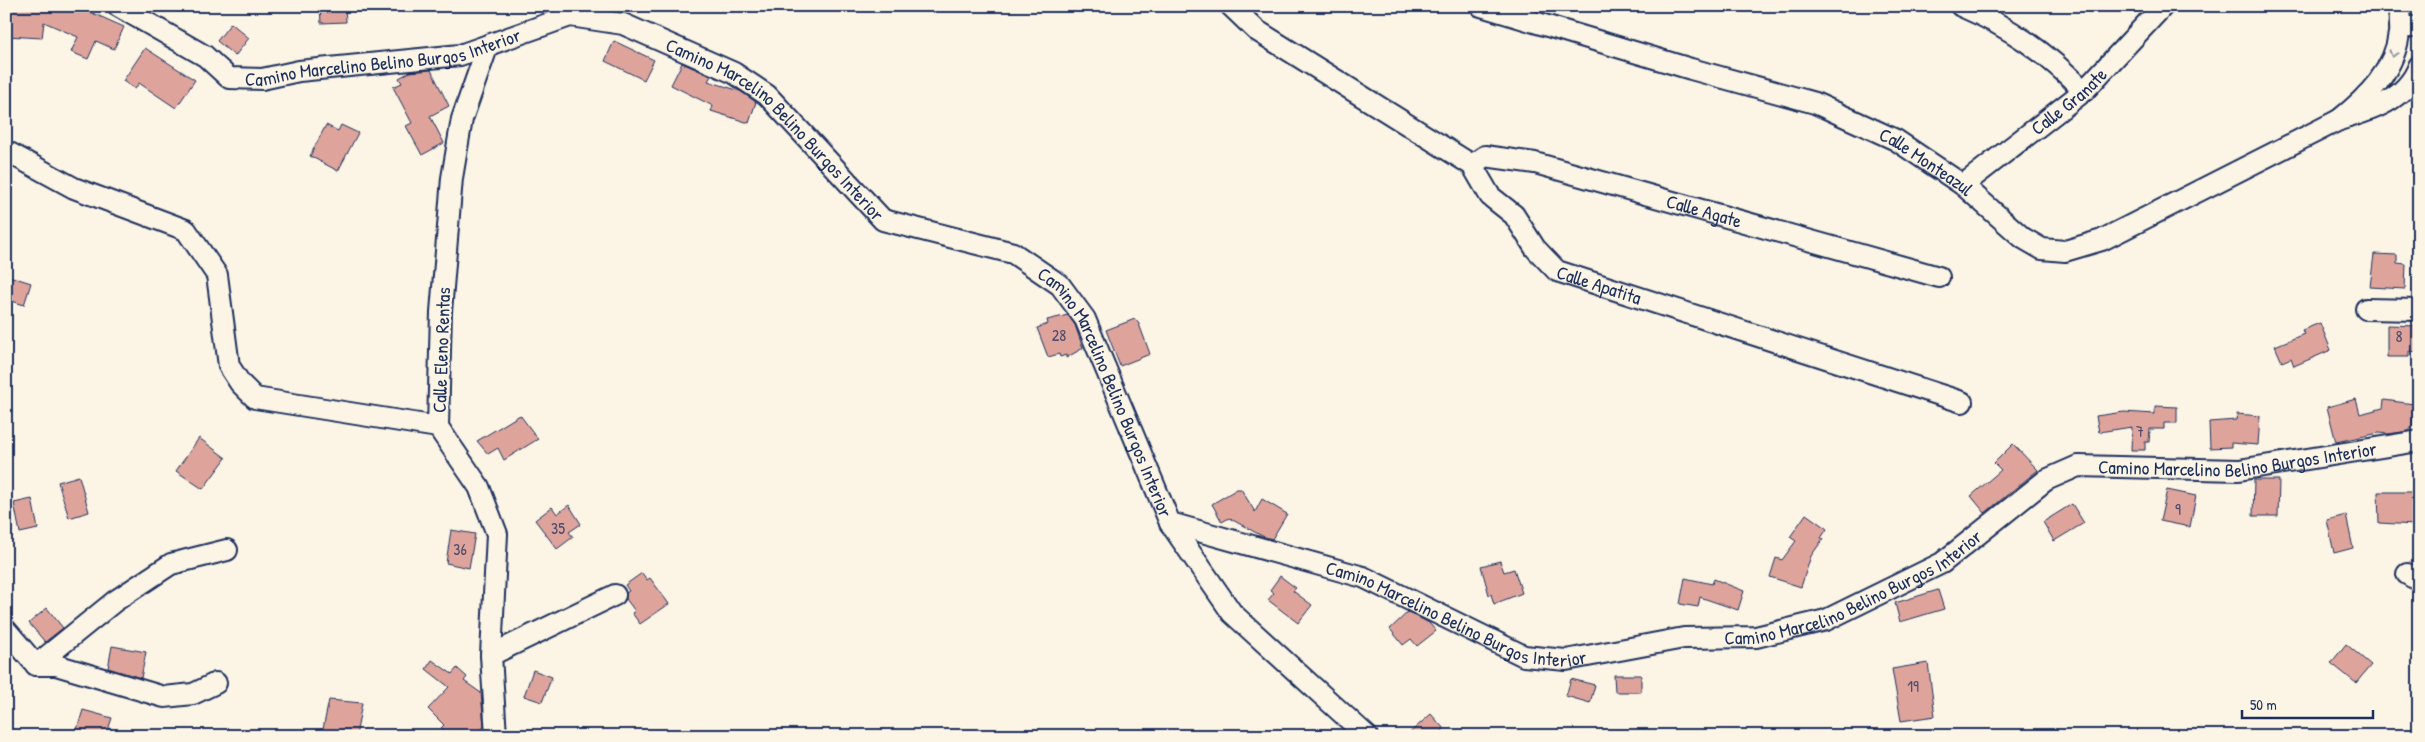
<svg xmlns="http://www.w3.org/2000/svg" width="2425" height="742" font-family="'Patrick Hand',sans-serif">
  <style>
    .building { fill: #dea49c; stroke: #1b2f5e }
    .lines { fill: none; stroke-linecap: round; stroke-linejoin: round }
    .minor-casing { stroke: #1b2f5e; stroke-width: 24 }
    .minor { stroke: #fcf5e5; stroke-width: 20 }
    .oneway { stroke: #8c92a2 }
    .labels { text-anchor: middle; stroke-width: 4.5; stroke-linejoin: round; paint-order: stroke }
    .number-label { font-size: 16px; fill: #4c4c6e }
    .street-label { font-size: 19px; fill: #1b2f5e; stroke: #fcf5e5 }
  </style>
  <rect width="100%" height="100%" fill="#fcf5e5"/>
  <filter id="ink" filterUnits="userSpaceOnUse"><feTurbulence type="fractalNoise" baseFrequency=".02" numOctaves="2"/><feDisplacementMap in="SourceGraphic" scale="10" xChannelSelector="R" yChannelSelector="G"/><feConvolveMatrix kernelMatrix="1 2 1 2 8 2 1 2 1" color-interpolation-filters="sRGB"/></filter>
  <g filter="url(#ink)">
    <path class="building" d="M6 6 67 11 69 6H93L90 12 124 27 114 49 96 41 88 59 71 52 78 37 44 22 42 38 6 36Z
      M320 6H345L346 22 321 23Z
      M231 23 249 38 235 56 217 41Z
      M614 41 654 60 644 80 605 61Z
      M145 48 195 80 176 108 139 83 135 89 123 81Z
      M682 63 711 76 708 81 740 91 756 102 749 123 711 111 713 106 671 85Z
      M431 70 449 106 430 116 444 143 422 155 406 126 412 123 393 87 402 83 399 78 410 72Z
      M326 125 338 131 341 125 358 133 338 171 310 156Z
      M2374 254 2397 255V263L2406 264 2405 289 2370 287Z
      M6 275 31 283 24 305 6 299Z
      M1068 315 1075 325 1083 348 1066 358V355L1060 357 1059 354 1048 357 1037 328 1048 324 1047 320Z
      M1135 319 1139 324 1150 354 1120 366 1106 330Z
      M2320 323 2331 350 2294 366 2291 358 2282 362 2275 346 2304 334 2302 330Z
      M2387 325 2419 326V352L2409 351V357H2387Z
      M2356 399 2360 414 2383 408 2384 400 2414 404 2412 427 2409 431 2388 434 2379 433 2336 442 2327 407Z
      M2155 406 2177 407V423H2164V429H2150L2149 442H2145V450H2131L2132 427 2099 432 2096 416 2124 412 2155 414Z
      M2237 414 2260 416 2258 445 2231 443V447L2210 448 2209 422 2236 420Z
      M520 415 538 439 504 460 498 448 488 454 477 441Z
      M199 438 226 458 203 489 176 471Z
      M2013 444 2038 470 1985 513 1971 496 2001 470 1994 463Z
      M79 476 89 512 69 518 58 482Z
      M2254 480H2279L2278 516H2253Z
      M1237 489H1241L1255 512 1262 499 1287 514 1272 539 1262 536 1229 518 1222 522 1212 504Z
      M2167 490 2196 496 2190 527 2160 521Z
      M2378 492H2416L2415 525 2379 523Z
      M32 499 38 529 20 533 14 503Z
      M2072 504 2084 523 2054 541 2043 522Z
      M569 505 581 524 569 532 573 537 557 549 535 520 552 507 557 514Z
      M1806 514 1827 529 1821 538 1823 539 1811 556 1801 587 1770 577 1776 558 1782 560 1796 541 1790 537Z
      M2346 515 2353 548 2334 553 2327 520Z
      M451 530 475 534 469 568 446 563Z
      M1500 561 1504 572 1514 569 1522 593 1494 604 1491 594 1489 595 1481 566Z
      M642 573 647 580 650 578 669 604 640 624 632 613 635 611 626 599V593L629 591 625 585Z
      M1280 576 1296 588 1293 591 1312 605 1298 623 1268 600 1274 593 1270 590Z
      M1685 578 1712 584 1714 579 1744 591 1738 610 1700 597 1698 607 1680 604Z
      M1938 590 1944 609 1900 622 1895 603Z
      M47 608 63 628 45 642 29 623Z
      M1408 612 1429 623 1436 631 1417 646 1411 639 1403 645 1390 629Z
      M2346 644 2371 665 2356 683 2331 663Z
      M112 646 146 652 141 678 108 668Z
      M432 660 452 674 457 668 467 677 464 681 481 693 484 726 477 736H452L441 728 444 725 428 709 449 687 426 669Z
      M1928 663 1935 716 1901 721 1892 669Z
      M533 670 552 677 542 702 524 696Z
      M1614 675H1641V692H1615Z
      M1571 679 1595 685 1590 703 1566 696Z
      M329 700 362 703 356 736 322 734Z
      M83 710 112 718 106 736H75Z
      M1431 714 1444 729 1437 736H1406Z"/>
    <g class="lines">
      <defs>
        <g id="minor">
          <path id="s1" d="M118 6 205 56 229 78 262 79 299 71 460 55 570 16 623 24 734 73 767 95 883 220 1013 253 1060 285 1085 319 1170 523 1363 577 1524 656 1566 660 1684 638 1756 637 1826 620 1942 563 2046 480 2078 466 2239 470 2419 441"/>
          <path id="s2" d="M1231 6 1256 30 1472 165 1490 196 1514 215 1535 248 1557 271 1962 402"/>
          <path id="s3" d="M1481 6 1691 69 1815 103 1896 140 1963 185 2023 238 2042 249 2065 251 2102 240 2339 120"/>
          <path d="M1961 6C2010 27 2047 53 2084 91"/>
          <path d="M2399 6C2399 15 2401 25 2399 33 2395 70 2367 98 2339 120 2371 111 2406 100 2419 66"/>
          <path d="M2399 27H2419"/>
          <path d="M488 45 462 119 452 178 441 312 438 427 479 487 497 534 491 655 496 736"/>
          <path d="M6 151 74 188 186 230 217 275 229 366 240 383 255 398 438 427"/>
          <path id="s4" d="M1472 165 1485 156 1535 163 1939 277"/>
          <path id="s5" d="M1963 185 2084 91 2163 6"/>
          <path d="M2366 309 2419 310"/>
          <path d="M1170 523 1232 613 1367 736"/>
          <path d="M2407 574 2419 581"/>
          <path d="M6 630 36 665 115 601 171 564 227 550"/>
          <path d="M491 655 615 595"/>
          <path d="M36 665H56L164 697 193 694 216 683"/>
        </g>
      </defs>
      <use href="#minor" class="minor-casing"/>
      <use href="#minor" class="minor"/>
    </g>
    <defs><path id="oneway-chevron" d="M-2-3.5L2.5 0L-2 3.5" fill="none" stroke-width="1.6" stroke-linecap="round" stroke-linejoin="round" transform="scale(1.25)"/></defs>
    <use class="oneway" href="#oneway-chevron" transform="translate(2393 54) rotate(106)"/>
  </g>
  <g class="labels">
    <g class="number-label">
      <text x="1059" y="341">28</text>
      <text x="2399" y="342">8</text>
      <text x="2140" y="437">7</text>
      <text x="2178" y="515">9</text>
      <text x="558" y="534">35</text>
      <text x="460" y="555">36</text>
      <text x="1913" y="692">19</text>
    </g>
    <g class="street-label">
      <text dy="7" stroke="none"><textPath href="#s1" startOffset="289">Camino Marcelino Belino Burgos Interior</textPath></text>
      <text dy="7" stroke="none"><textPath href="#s5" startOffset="135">Calle Granate</textPath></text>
      <text dy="7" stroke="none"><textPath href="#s1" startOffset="724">Camino Marcelino Belino Burgos Interior</textPath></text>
      <text dy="7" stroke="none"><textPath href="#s3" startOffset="474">Calle Monteazul</textPath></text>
      <text dy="7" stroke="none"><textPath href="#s4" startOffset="242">Calle Agate</textPath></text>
      <text dy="7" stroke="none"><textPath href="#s2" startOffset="471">Calle Apatita</textPath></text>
      <text transform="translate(441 350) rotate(-88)" y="7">Calle Eleno Rentas</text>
      <text dy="7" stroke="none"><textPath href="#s1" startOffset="1174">Camino Marcelino Belino Burgos Interior</textPath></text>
      <text dy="7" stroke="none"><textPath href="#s1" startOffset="2465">Camino Marcelino Belino Burgos Interior</textPath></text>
      <text dy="7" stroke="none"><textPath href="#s1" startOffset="2044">Camino Marcelino Belino Burgos Interior</textPath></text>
      <text dy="7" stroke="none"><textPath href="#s1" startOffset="1624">Camino Marcelino Belino Burgos Interior</textPath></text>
    </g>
  </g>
  <rect width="2425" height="742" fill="none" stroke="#fcf5e5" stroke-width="25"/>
  <rect x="12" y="12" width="2400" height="717" fill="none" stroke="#1b2f5e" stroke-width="2" filter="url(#ink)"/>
  <path d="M2242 710v8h131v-8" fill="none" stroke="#1b2f5e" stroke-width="2.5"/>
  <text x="2250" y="710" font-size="15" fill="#1b2f5e" stroke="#fcf5e5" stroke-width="4" paint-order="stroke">50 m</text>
</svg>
